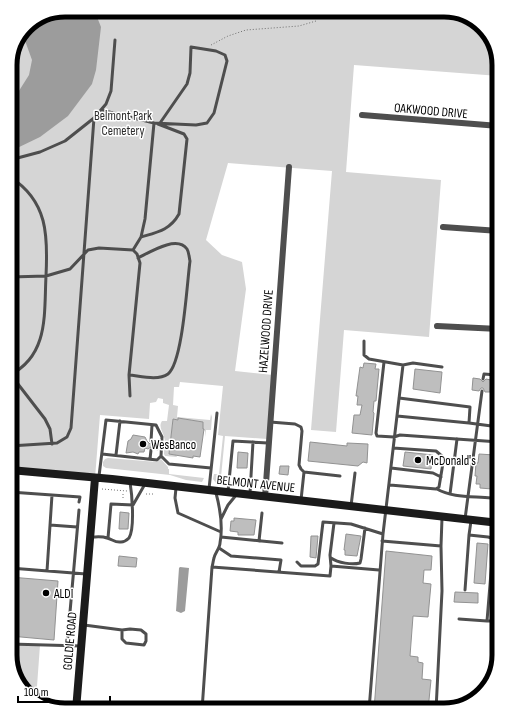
<svg xmlns="http://www.w3.org/2000/svg" width="509" height="720" font-family="'Sofia Sans Condensed',sans-serif">
  <style>
    .green { fill: #d5d5d5 }
    .water { fill: #9c9c9c }
    .building { fill: #bebebe; stroke: #929292 }
    .lines { fill: none; stroke-linecap: round; stroke-linejoin: round }
    .path { stroke: #707070; stroke-width: 1; stroke-dasharray: 1 2; stroke-linecap: butt }
    .lane { stroke: #4e4e4e; stroke-width: 3 }
    .street { stroke: #4e4e4e; stroke-width: 6 }
    .secondary { stroke: #1b1b1b; stroke-width: 8 }
    .poi-dot { fill: #000; stroke: #fff; stroke-width: 1.5 }
    .labels { text-anchor: middle; stroke-width: 3; stroke-linejoin: round; paint-order: stroke }
    .street-label { font-size: 13px; fill: #000; stroke: #fff }
    .park-label { font-size: 13px; fill: #2c2c2c; stroke: #fff }
    .poi-label { font-size: 13px; fill: #000; stroke: #fff; text-anchor: start }
    .rim { fill: none; stroke: #000; stroke-width: 5 }
  </style>
  <rect width="100%" height="100%" fill="#fff"/>
  <path class="green" d="M65 10H448L472 17 492 37 499 65V76L354 65 346 172 441 180 429 337 344 330 336 432 311 430 332 171 228 163 206 240 222 255 242 262 246 289 235 371 273 375 267 439 225 436 221 477 226 478V481L222 484 216 483 213 479 214 474H219L223 436 218 435 223 386 180 382 179 387H174L173 405 178 406 177 417 210 420 211 414 212 417 211 430H206L205 437V431L203 429V422L178 418V420L173 419 169 454 176 455 177 457 165 456 164 454C164 449 166 442 164 437 163 431 158 427 162 421H167L169 405 163 403V399L158 398 156 402 150 403 149 419 100 415 95 478 10 470V61L28 24Z
    M108 458 157 462 161 459 168 467V469H169V474L204 478 202 482 186 480 170 475 106 468 103 466V462L105 459Z
    M14 645H40L36 700 17 683 10 655V647Z"/>
  <path class="water" d="M75 11 88 13 97 17 101 27 96 70 92 84 68 116 40 137 13 150 10 149V105L29 75 32 60 23 35 28 24 58 13Z
    M180 567 189 568 185 611 181 613 176 611 179 568Z"/>
  <path class="building" d="M364 363 376 364 375 369H379L376 401H374L373 412 374 413 372 435 352 433 354 415H360L362 405H357L358 396H356L360 367 363 368Z
    M415 369 442 372 440 393 413 389Z
    M473 378 480 379 483 382 486 379 491 380 490 392H485L483 388H481L479 391 472 390Z
    M178 418 203 422V429H204L200 457 193 456V458L169 454 173 419 178 420Z
    M133 435 145 437 147 441 150 444 154 441 159 442 158 450 154 449 151 447 148 449 145 448 144 452H139L138 454 133 452 126 453 128 441 131 439Z
    M310 442 347 446V443L368 444 367 463 363 462 358 466 308 461Z
    M238 452 248 453 247 468H237Z
    M405 452 433 455 431 469 403 466Z
    M479 454 495 455 493 477H496L495 486 492 489 480 488V484H476L477 476H475L476 463H478Z
    M280 466H289L288 475 279 474Z
    M120 512 129 513 128 529H119Z
    M234 518 256 520 254 535H238V532L230 531 231 521H234Z
    M346 534 361 536 357 556 345 555V550H344Z
    M311 536H318L316 558 310 557Z
    M477 543 488 544 485 584 474 583Z
    M386 551 432 556 431 570H424L423 583 431 584 428 617 413 616 410 656 418 657V662L423 663 422 679 431 680 428 710H374Z
    M119 556 137 558 136 567 118 566Z
    M10 577 58 581 54 640 10 636Z
    M455 592 478 593V603L454 602Z"/>
  <g class="lines">
    <path class="path" d="M211 45 228 36 246 30 299 26 316 21
      M102 489 127 491
      M146 494H154
      M123 498V492"/>
    <path class="lane" d="M101 110 154 123 145 219 141 237 133 250
      M154 123 196 125 207 123 214 113 227 61 225 55 216 51 191 47 190 73 187 84 160 123
      M10 160 40 152 65 141 94 118 106 104 111 91 115 40
      M10 177C48 201 48 236 46 276L70 269 88 250 99 248 133 250 137 254 140 263 129 375 130 396
      M141 237C158 232 170 230 179 214L187 139 184 134 158 124
      M364 341V355L369 359 403 365 413 363 442 367
      M384 362 376 433 377 436 394 437 400 435 499 442
      M10 375C49 355 44 314 46 276L10 277
      M11 375 45 419 50 429 52 444
      M129 375C140 376 158 381 168 374 183 362 187 282 190 261 189 257 189 252 187 249 177 235 150 252 138 258
      M483 379 484 374 496 375 491 426
      M397 416 469 423 470 407 399 398
      M270 422 295 424 301 427 302 431 299 465 301 469 304 472 301 500
      M469 423 499 427
      M151 441 152 425
      M10 446 57 443 67 437 71 428 94 118
      M102 454 157 460 161 456
      M116 455 120 421
      M150 459 151 450
      M391 468 433 473 441 477
      M304 472 340 476
      M99 476 106 420 156 425 162 437 161 456 169 464 211 468
      M390 485 436 489 439 487 443 463V457L436 451 393 448
      M176 488 175 498 178 513 221 532
      M209 489 217 413
      M437 489C452 498 474 496 491 498
      M228 491 233 441 268 443
      M10 492 80 497 79 502
      M250 493 253 442
      M450 494 457 439
      M133 505 145 484
      M351 506 355 473
      M221 519 228 505 237 494
      M465 519 482 391
      M50 525 77 527
      M469 535 471 521
      M92 537C96 537 102 536 107 538 112 539 115 543 121 542 124 542 127 540 129 538 135 528 132 494 130 482
      M221 537 282 543
      M108 538 111 504 133 505
      M259 541 262 513
      M382 541 441 546
      M219 548 231 556 281 560 279 572
      M331 558C338 563 352 565 360 563L361 559 365 528
      M297 562 301 566H315L318 564 323 522 351 524 383 534
      M331 566 379 570
      M212 567 330 576 331 566 330 555 334 523
      M10 568 86 574
      M47 571 52 495
      M465 590 469 535 488 537 499 540
      M459 619 487 621 495 524
      M487 621H499
      M84 625 122 630 130 629 141 630 146 634V641L144 645 126 643 122 639V630
      M10 644 81 646
      M67 646 79 510
      M202 710 212 567C213 564 213 561 214 558 215 553 220 548 220 543 223 527 220 508 216 493
      M369 710 383 534 403 365
      M436 710 442 591 441 546 442 518"/>
    <path class="street" d="M362 115 499 126
      M443 227 499 231
      M437 326 499 329
      M265 497 289 167"/>
    <path class="secondary" d="M10 470 112 479 499 523
      M76 710 95 478"/>
  </g>
  <g class="poi-dot">
    <circle cx="143" cy="444" r="4"/>
    <circle cx="418" cy="460" r="4"/>
    <circle cx="46" cy="593" r="4"/>
  </g>
  <g class="labels">
    <g class="street-label">
      <text transform="translate(431 110) rotate(5)" y="5">OAKWOOD DRIVE</text>
      <text transform="translate(265 331) rotate(-86)" y="5">HAZELWOOD DRIVE</text>
      <text transform="translate(256 483) rotate(6)" y="5">BELMONT AVENUE</text>
      <text transform="translate(69 641) rotate(-85)" y="5">GOLDIE ROAD</text>
    </g>
    <g class="park-label">
      <text x="123" y="120">Belmont Park<tspan x="123" dy="15">Cemetery</tspan></text>
    </g>
    <g class="poi-label">
      <text x="151" y="449">WesBanco</text>
      <text x="426" y="465">McDonald's</text>
      <text x="54" y="598">ALDI</text>
    </g>
  </g>
  <path d="M0 0H509V720H0ZM65 17H444A48 48 0 0 1 492 65V655A48 48 0 0 1 444 703H65A48 48 0 0 1 17 655V65A48 48 0 0 1 65 17Z" fill="#fff" fill-rule="evenodd"/>
  <path class="rim" d="M65 17H444A48 48 0 0 1 492 65V655A48 48 0 0 1 444 703H65A48 48 0 0 1 17 655V65A48 48 0 0 1 65 17Z"/>
  <path d="M18 696v6h92v-6" fill="none" stroke="#000000" stroke-width="2"/>
  <text x="24" y="696" font-size="12" fill="#000000" stroke="#ffffff" stroke-width="3" paint-order="stroke">100 m</text>
</svg>
